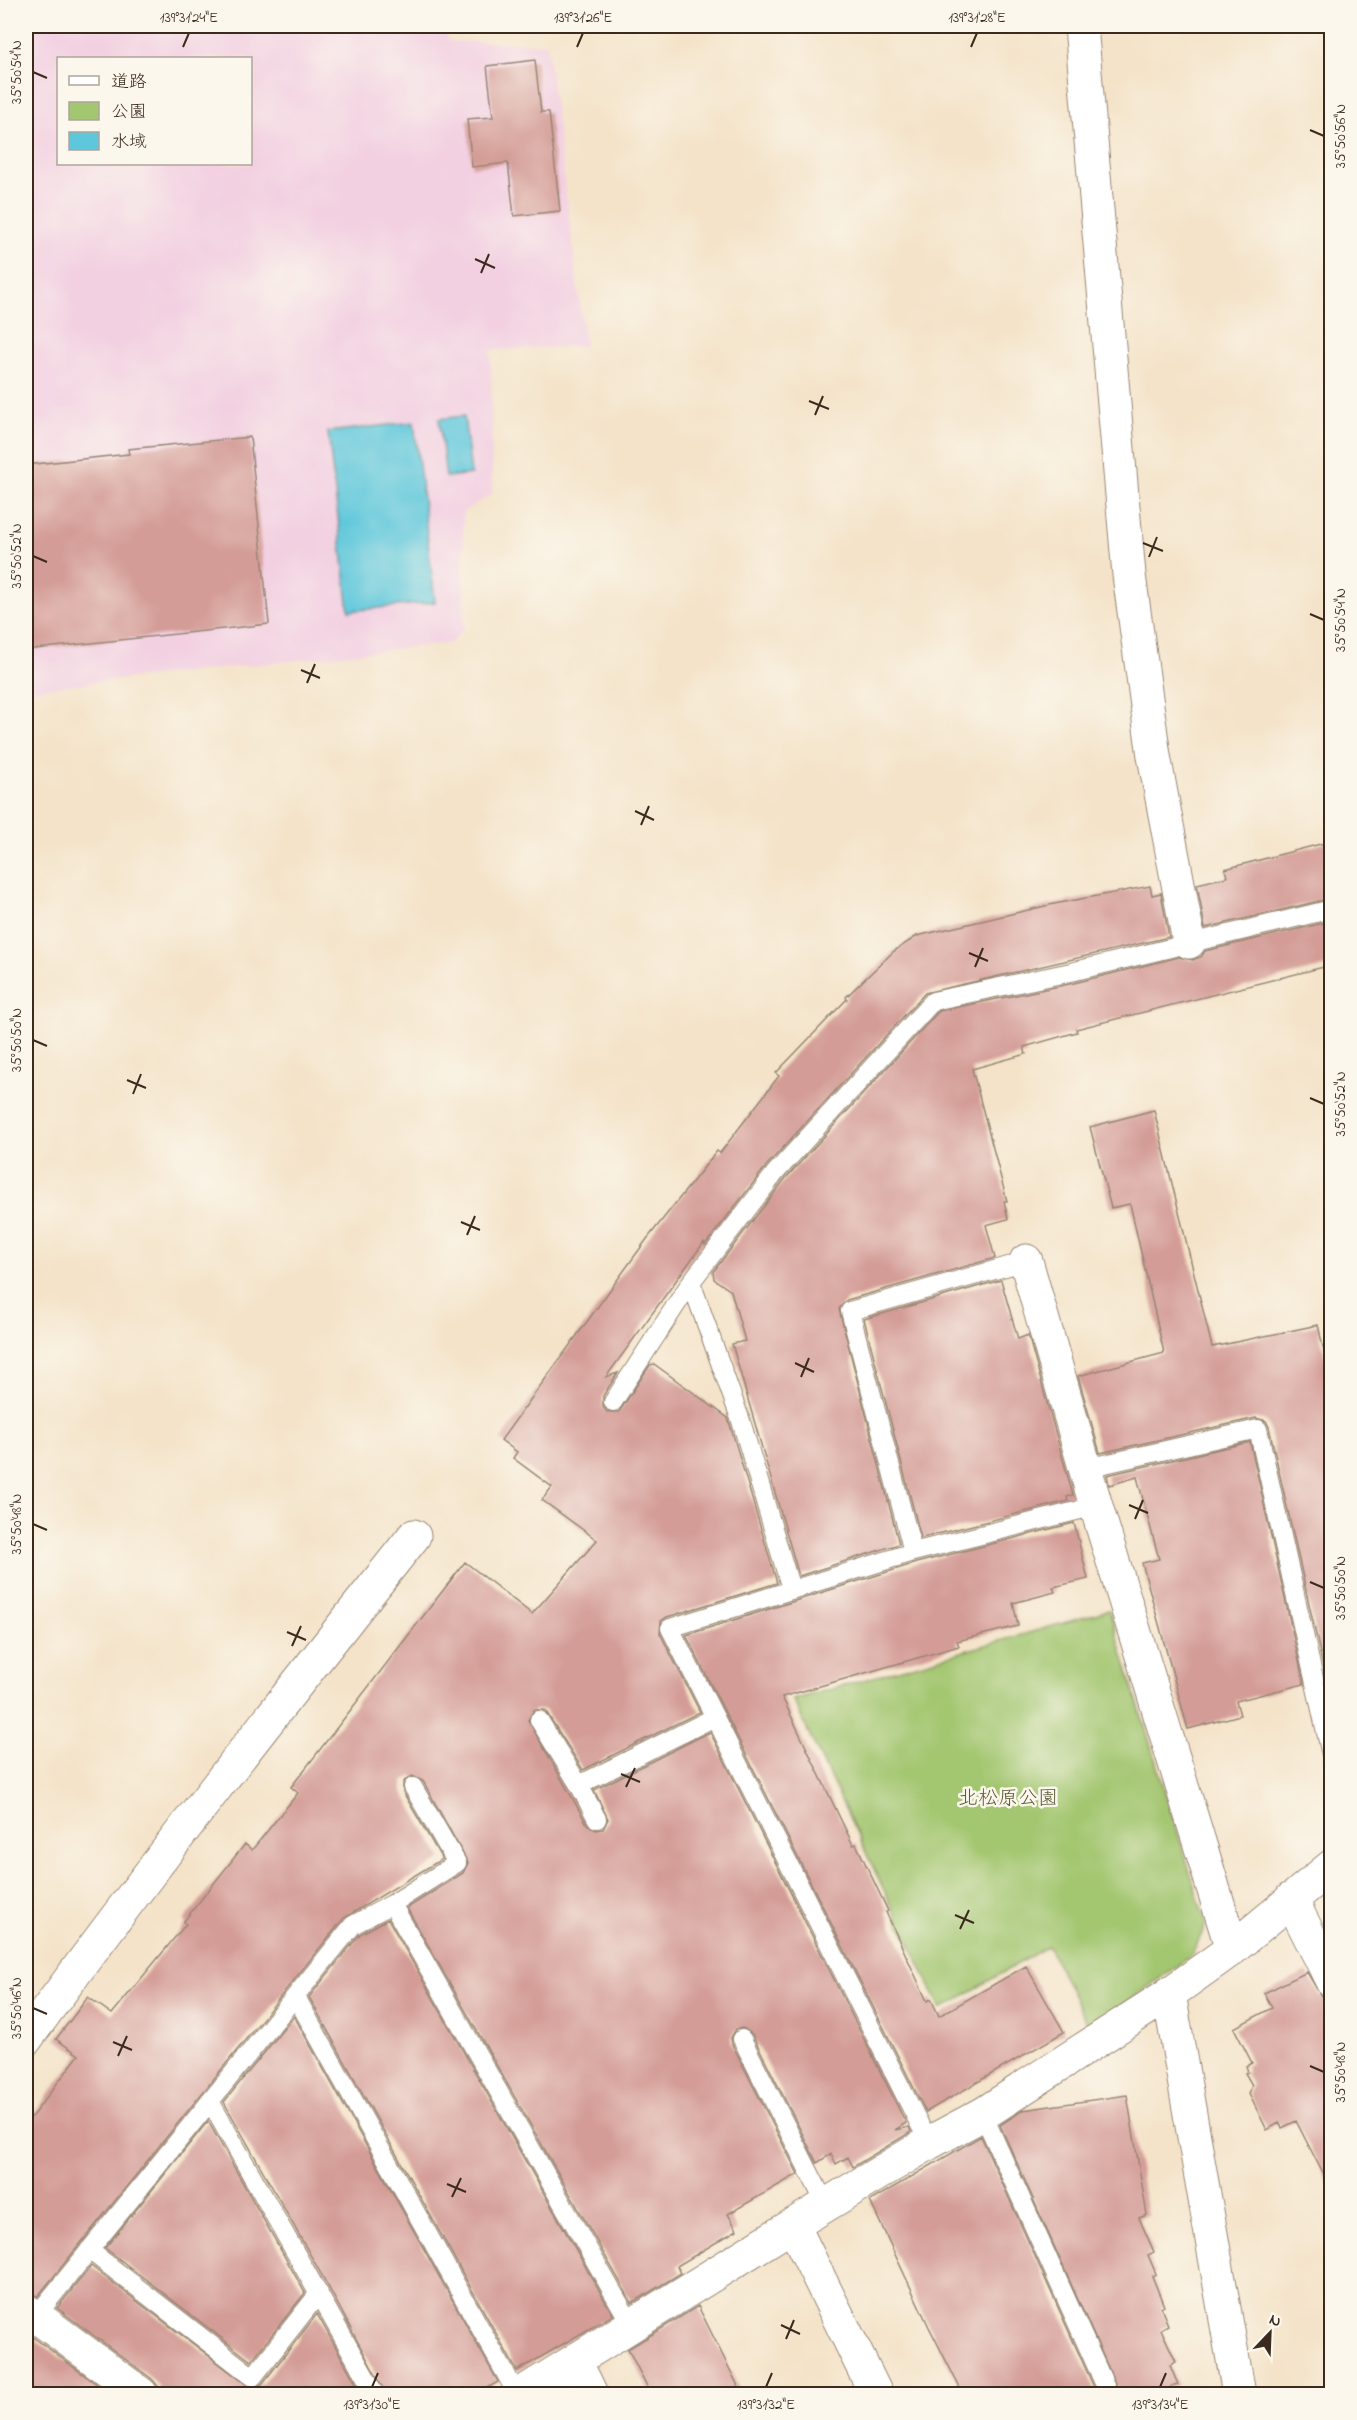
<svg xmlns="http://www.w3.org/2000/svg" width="1357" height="2420" font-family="'Indie Flower','Klee One',sans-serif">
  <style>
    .built { fill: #f2cfe1; fill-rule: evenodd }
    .green { fill: #a3c670; stroke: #6f7847; stroke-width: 1.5 }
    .water { fill: #5fc7db; stroke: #4d787c; stroke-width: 1.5 }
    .building { fill: #d49c97 }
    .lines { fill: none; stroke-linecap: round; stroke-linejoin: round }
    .service-casing { stroke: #988674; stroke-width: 20 }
    .minor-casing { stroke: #988674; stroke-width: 35 }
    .tertiary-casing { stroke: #988674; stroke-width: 35 }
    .service { stroke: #fff; stroke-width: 18 }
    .minor { stroke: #fff; stroke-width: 33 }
    .tertiary { stroke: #fff; stroke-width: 33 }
    .ticks { fill: none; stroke: #3b2a1e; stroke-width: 2 }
    .labels { text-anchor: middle; stroke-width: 5; stroke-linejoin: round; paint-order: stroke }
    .park-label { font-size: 20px; fill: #5a5937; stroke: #fbf7ec }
    .neatline { fill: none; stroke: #3b2a1e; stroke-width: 2 }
    .ticks-label { font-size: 15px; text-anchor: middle; fill: #3b2a1e }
  </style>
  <rect width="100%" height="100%" fill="#fbf7ec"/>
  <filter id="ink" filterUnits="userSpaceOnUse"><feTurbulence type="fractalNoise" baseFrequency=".0167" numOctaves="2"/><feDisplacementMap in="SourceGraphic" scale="12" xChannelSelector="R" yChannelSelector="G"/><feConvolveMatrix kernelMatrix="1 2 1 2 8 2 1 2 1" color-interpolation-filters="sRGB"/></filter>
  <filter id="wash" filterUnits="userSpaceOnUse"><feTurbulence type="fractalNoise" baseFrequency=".008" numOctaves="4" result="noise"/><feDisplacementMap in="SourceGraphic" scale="24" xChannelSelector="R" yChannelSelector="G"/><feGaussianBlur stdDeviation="1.35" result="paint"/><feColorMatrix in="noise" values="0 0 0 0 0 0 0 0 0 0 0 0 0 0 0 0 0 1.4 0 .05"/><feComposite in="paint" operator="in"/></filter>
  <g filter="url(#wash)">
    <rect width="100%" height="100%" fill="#f4e3c9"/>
    <path class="built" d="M26 26H445L448 41 547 44 585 346 491 350 492 494 463 512 464 628 451 643 26 690ZM58 58H250V164H58Z"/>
    <path class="green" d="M1109 1610 1206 1924 1192 1955 1090 2029 1048 1946 941 2009 793 1700Z"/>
    <path class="water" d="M464 416 471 474 446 477 439 419Z
      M414 422 435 602 349 611 328 432Z"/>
    <g id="blocks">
      <path class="building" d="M535 60 541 112H549L560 211 514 216 508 163 472 167 467 119 493 117 487 66Z
        M250 437 269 624 26 650V465L129 454 128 449Z
        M1332 841V898L1205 928 1197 884 1227 877 1225 869Z
        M1150 886 1152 895 1161 893 1169 937 925 993 768 1164 705 1245 704 1242 606 1377 618 1373 603 1396V1407L607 1412H619L650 1365 654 1364 728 1418 777 1583 667 1617 661 1621 660 1633 700 1712 583 1770 545 1710H534L528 1720 587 1824 596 1830 603 1829 608 1819 594 1790 710 1732 906 2123 895 2130 909 2127 911 2132 853 2167 848 2157 836 2164 831 2154 817 2163 752 2034 743 2028 736 2029 731 2038 732 2044 798 2174 728 2214 737 2230 677 2266 681 2273 632 2303 407 1908 463 1873 468 1863 423 1781 412 1776 403 1782V1792L442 1859 344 1918 38 2296 26 2292V2124L79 2055 56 2039 88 1997 112 2014 186 1924 184 1921 245 1844 252 1850 298 1793 291 1787 465 1562 532 1614 597 1540 542 1500 552 1487 513 1458 517 1452 501 1440 647 1239 717 1151 720 1153 779 1076 776 1073 847 999 846 997 894 951 917 936 1054 904Z
        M1332 921V965L1076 1029 1077 1032 1024 1047 1026 1054 972 1069 1007 1201H1004L1008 1219 986 1225 995 1258 847 1300 839 1309 899 1544 799 1576 732 1344 745 1341 731 1291 714 1279 713 1272 785 1179 939 1011 1074 983 1179 957 1193 960 1201 957 1205 951Z
        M1154 1110 1212 1347 1318 1325 1332 1387V1677L1326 1679 1269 1427 1266 1421 1256 1418 1100 1453 1078 1376 1164 1353 1130 1204 1111 1208 1090 1127Z
        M1001 1280 1018 1339 1028 1335 1073 1495 1067 1497 1068 1501 921 1538 864 1319Z
        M1250 1442 1304 1684 1236 1701 1240 1715 1188 1729 1142 1563 1159 1559 1137 1477 1109 1485 1107 1475Z
        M1074 1523 1088 1579 1053 1587 1055 1592 1013 1603 1018 1626 957 1641 959 1646 782 1697 853 1845 856 1844 888 1911 886 1912 927 2001 931 1999 939 2016 1026 1966 1064 2032 926 2112 686 1635 916 1563Z
        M388 1919 613 2315 517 2371 309 1997 360 1934Z
        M1307 1972 1321 1996 1332 2000V2191L1296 2121 1282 2128 1279 2123 1267 2130 1249 2094 1252 2085 1245 2073 1248 2072 1246 2066 1252 2063 1234 2028 1272 2008 1264 1993Z
        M294 2016 498 2382 477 2394H386L329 2288 224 2102Z
        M1127 2095 1147 2215 1139 2218 1154 2252 1148 2255 1156 2274 1152 2276 1164 2306 1161 2308 1168 2325 1161 2329 1176 2362 1170 2365 1178 2385 1171 2387 1174 2394H1120L1000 2125 1023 2110Z
        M208 2121 305 2293 251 2361 105 2248Z
        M981 2136 1097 2394H963L929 2327 870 2201Z
        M91 2266 251 2388 262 2384 317 2314 362 2394H159L158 2386 152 2379 57 2308Z
        M698 2306 742 2394H651L628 2349Z
        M26 2332 110 2394H26Z"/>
    </g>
  </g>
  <g filter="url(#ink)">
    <use href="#blocks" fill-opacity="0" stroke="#988674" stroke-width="1.5"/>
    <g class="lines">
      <defs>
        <path id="service" d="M613 1402 691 1282
          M1087 1468 1258 1429 1332 1759
          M913 1552 850 1311 1026 1261
          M791 1589 741 1421 691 1282 776 1172 933 1001 1071 972 1332 909
          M539 1720 579 1785 597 1819
          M579 1785 715 1717
          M392 1904 632 2326
          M296 1997 517 2394
          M742 2039 826 2205
          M211 2103 375 2394
          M983 2114 1109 2394
          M929 2143 670 1628 913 1552 1096 1506
          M89 2250 253 2377 319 2293
          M36 2316 353 1925 392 1904 457 1863 413 1787"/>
        <path id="minor" d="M1081 26 1129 575 1154 756 1189 942
          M1026 1261 1096 1506 1232 1949
          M1291 1899 1332 1981
          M26 2039C151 1868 282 1702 414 1536
          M793 2225 876 2394
          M26 2311 36 2316 141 2394
          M575 2361 591 2394
          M521 2394 793 2225 929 2143 983 2114 1169 1994 1232 1949 1332 1866"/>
        <path id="tertiary" d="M1169 1994 1239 2394"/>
      </defs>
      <use href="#service" class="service-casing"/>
      <use href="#minor" class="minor-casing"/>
      <use href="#tertiary" class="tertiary-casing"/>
      <use href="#service" class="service"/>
      <use href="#minor" class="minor"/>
      <use href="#tertiary" class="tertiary"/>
    </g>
  </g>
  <path class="ticks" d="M183 47 189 33M577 47 583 33M971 47 977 33M33 72 47 78M1310 130 1324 136M475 259 495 268M481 273 489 254M809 401 829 409M815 415 823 396M1143 543 1163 551M33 556 47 562M1149 557 1157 537M1310 614 1324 620M301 670 320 678M307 683 315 664M635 811 654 820M641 825 649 806M969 953 988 961M975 967 983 948M33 1040 47 1046M127 1080 146 1088M133 1094 141 1074M1310 1098 1324 1104M461 1222 480 1230M467 1235 475 1216M795 1363 814 1372M801 1377 809 1358M1129 1505 1148 1513M1135 1519 1143 1500M33 1524 47 1530M1310 1582 1324 1588M287 1632 306 1640M292 1646 301 1626M621 1774 640 1782M626 1787 635 1768M955 1915 974 1923M960 1929 969 1910M33 2008 47 2014M113 2042 132 2050M118 2056 127 2036M1310 2066 1324 2072M447 2184 466 2192M452 2197 461 2178M781 2325 800 2334M786 2339 794 2320M372 2387 378 2373M766 2387 772 2373M1160 2387 1166 2373"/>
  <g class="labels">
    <g class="park-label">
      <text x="1008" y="1804">北松原公園</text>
    </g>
  </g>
  <rect width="1357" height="2420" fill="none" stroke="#fbf7ec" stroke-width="66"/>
  <rect x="57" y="57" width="195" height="108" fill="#fbf7ec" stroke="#aea59a" stroke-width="1.5"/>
  <rect x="69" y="76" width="30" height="9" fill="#ffffff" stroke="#aea59a" stroke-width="1.5"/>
  <text x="111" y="87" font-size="18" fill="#3b2a1e">道路</text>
  <rect x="69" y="102" width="30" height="18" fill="#a3c670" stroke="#aea59a" stroke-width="1.5"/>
  <text x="111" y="117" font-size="18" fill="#3b2a1e">公園</text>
  <rect x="69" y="132" width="30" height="18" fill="#5fc7db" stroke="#aea59a" stroke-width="1.5"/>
  <text x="111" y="147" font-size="18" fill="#3b2a1e">水域</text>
  <g transform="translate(1270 2333) rotate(23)" stroke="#fbf7ec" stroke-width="4.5" paint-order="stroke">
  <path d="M0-4.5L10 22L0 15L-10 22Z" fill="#3b2a1e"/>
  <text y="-9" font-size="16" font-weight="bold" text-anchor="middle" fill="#3b2a1e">N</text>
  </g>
  <rect x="33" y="33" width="1291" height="2354" class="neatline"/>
  <g class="ticks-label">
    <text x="189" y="22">139°31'24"E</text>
    <text x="583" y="22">139°31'26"E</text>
    <text x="977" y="22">139°31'28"E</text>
    <text transform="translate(16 72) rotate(-90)" y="5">35°50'54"N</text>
    <text transform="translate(1340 136) rotate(-90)" y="5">35°50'56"N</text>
    <text transform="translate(16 556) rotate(-90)" y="5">35°50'52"N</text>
    <text transform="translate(1340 620) rotate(-90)" y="5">35°50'54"N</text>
    <text transform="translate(16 1040) rotate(-90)" y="5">35°50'50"N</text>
    <text transform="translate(1340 1104) rotate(-90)" y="5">35°50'52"N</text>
    <text transform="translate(16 1524) rotate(-90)" y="5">35°50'48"N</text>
    <text transform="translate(1340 1588) rotate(-90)" y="5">35°50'50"N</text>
    <text transform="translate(16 2008) rotate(-90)" y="5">35°50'46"N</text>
    <text transform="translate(1340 2072) rotate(-90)" y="5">35°50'48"N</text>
    <text x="372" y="2409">139°31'30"E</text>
    <text x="766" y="2409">139°31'32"E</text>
    <text x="1160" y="2409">139°31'34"E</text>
  </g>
</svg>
